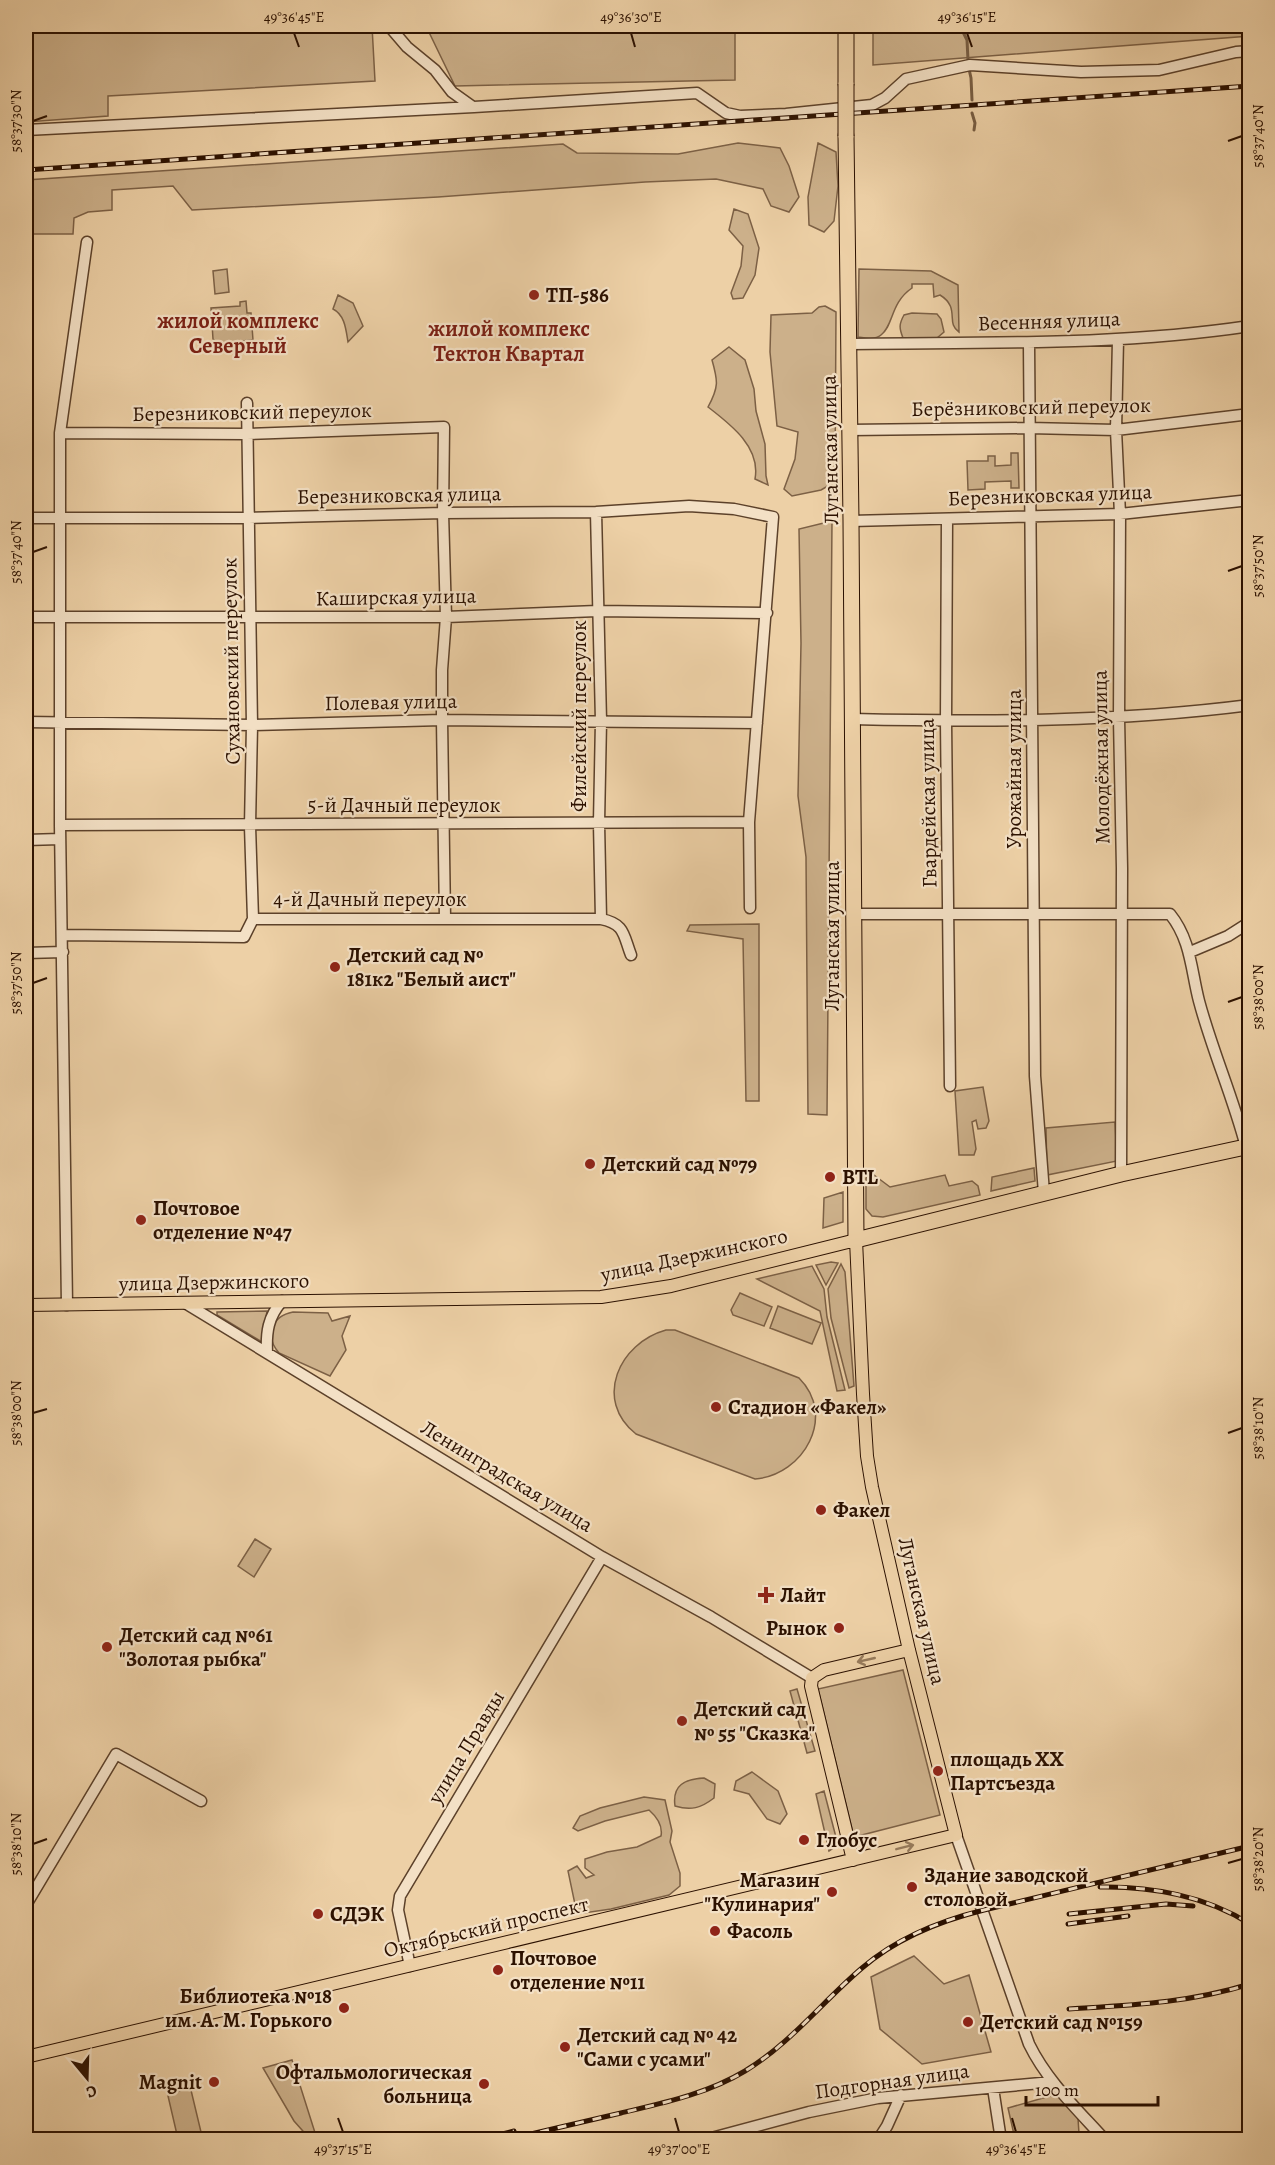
<svg xmlns="http://www.w3.org/2000/svg" width="1275" height="2165" font-family="Alegreya,serif">
  <style>
    .green { fill: #ccb08a; stroke: #7c6045; stroke-width: 1.5 }
    .lines { fill: none; stroke-linecap: round; stroke-linejoin: round }
    .stream { stroke: #785d42; stroke-width: 3 }
    .minor-casing { stroke: #5c412a; stroke-width: 13 }
    .major-casing { stroke: #2c1100; stroke-width: 14 }
    .highway-casing { stroke: #2c1100; stroke-width: 17 }
    .minor { stroke: #f3e0c5; stroke-width: 10 }
    .major { stroke: #edd0a6; stroke-width: 12 }
    .highway { stroke: #edd0a6; stroke-width: 15 }
    .rail-casing { stroke: #2c1100; stroke-width: 5 }
    .rail { stroke: #f3e0c5; stroke-width: 3; stroke-dasharray: 9; stroke-linecap: butt }
    .highway-bridge-casing { stroke: #2c1100; stroke-width: 17; stroke-linecap: butt }
    .highway-bridge { stroke: #edd0a6; stroke-width: 15 }
    .oneway { stroke: #967a5b }
    .ticks { fill: none; stroke: #2c1100; stroke-width: 2 }
    .poi-dot { fill: #8f2418; stroke: #f3e0c5; stroke-width: 2 }
    .labels { text-anchor: middle; stroke-width: 4.5; stroke-linejoin: round; paint-order: stroke }
    .poi-label { font-size: 21px; font-weight: bold; fill: #2c1100; stroke: #f3e0c5; text-anchor: start }
    .street-label { font-size: 21px; fill: #2c1100; stroke: #f3e0c5 }
    .neighbourhood-label { font-size: 22px; font-weight: bold; fill: #7a1f14; stroke: #f3e0c5 }
    .neatline { fill: none; stroke: #2c1100; stroke-width: 2 }
    .ticks-label { font-size: 15px; text-anchor: middle; fill: #2c1100 }
  </style>
  <rect width="100%" height="100%" fill="#edd0a6"/>
  <filter id="stains"><feTurbulence type="fractalNoise" baseFrequency=".00333" numOctaves="4"/><feColorMatrix values="0 0 0 0 .2 0 0 0 0 .09 0 0 0 0 .02 0 0 0 .5 -.17"/></filter>
  <radialGradient id="worn" r=".72"><stop offset=".6" stop-color="#630" stop-opacity="0"/><stop offset="1" stop-color="#630" stop-opacity=".3"/></radialGradient>
  <path class="green" d="M26 26H372L375 81 108 96V116L26 122Z
    M426 26H735V80L455 86Z
    M873 26H1249L1250 36 873 65Z
    M738 143 780 148 789 166 799 197 789 212 771 206 763 189 716 179 645 182 438 197 192 210 173 186 112 190V210L88 212 74 218 73 234H26V180L563 144 577 153 678 154Z
    M818 143 836 152 838 186 834 221 824 232 809 225 808 197Z
    M734 209 748 214 759 248 755 275 743 298 733 299 731 293 741 266 743 246 729 230Z
    M227 269 229 292 215 294 213 271Z
    M859 269 931 271 958 285 959 332C945 323 961 308 940 295L934 297 933 284H912V288C890 303 894 325 881 335 875 340 865 338 858 337Z
    M338 295 353 303 363 326 348 342C346 330 345 315 333 309Z
    M246 301 247 313H251L253 340 242 341 243 348 223 349 213 339 211 308 240 306V302Z
    M825 306 836 312 835 482 821 490 792 496 784 489 795 459 798 432 777 426 770 352 771 315 812 313 819 307Z
    M912 313 937 314 941 319 944 332 937 338H903C899 328 899 324 904 315Z
    M729 347 745 360 754 389 756 411 765 444 766 476 768 485 755 479C761 447 730 424 708 407 719 387 718 381 712 360Z
    M1011 453H1018L1019 488H1011V481L985 482V489L968 490 967 461H988V456H995V466L1011 465Z
    M832 521 827 1115 808 1114 806 857 798 796 801 643 799 529Z
    M759 924V1101H746L743 939 687 931 690 925Z
    M983 1087 989 1121 986 1128 978 1129 976 1120 972 1122 976 1149 974 1155H959L955 1091Z
    M1115 1122 1117 1161 1047 1175 1046 1128Z
    M1034 1168 1035 1181 991 1191 992 1177Z
    M874 1175 890 1187 945 1175 949 1186 972 1181 978 1186 980 1195 883 1217 872 1216 866 1209V1178Z
    M843 1192V1222L823 1228 824 1198Z
    M831 1262 838 1263 826 1285 816 1265Z
    M841 1264 845 1272 854 1386 849 1388 831 1318 828 1289Z
    M812 1266 824 1289 827 1317 845 1390 837 1391 820 1311 757 1279Z
    M740 1293 772 1307 764 1326 733 1315 731 1310Z
    M778 1306 821 1323 812 1344 770 1328Z
    M267 1311 262 1342 217 1315V1312Z
    M293 1312 328 1313 332 1321 350 1316 342 1336 346 1350 330 1376 279 1353C264 1336 272 1316 293 1312Z
    M666 1330H675L799 1378C837 1416 804 1475 755 1479L636 1434C593 1400 619 1343 666 1330Z
    M255 1539 271 1549 254 1577 238 1566Z
    M903 1670 940 1815 854 1837 818 1689Z
    M797 1689 815 1751 807 1753 790 1691Z
    M752 1772 778 1791 787 1814 780 1824 767 1819 749 1794 734 1790 736 1781Z
    M704 1778 715 1784 714 1798C701 1808 691 1811 675 1806 672 1785 685 1779 704 1778Z
    M824 1791 838 1845 829 1851 816 1794Z
    M644 1797 665 1800 672 1831 670 1842 680 1873V1886L669 1895 611 1909 577 1914 568 1871 577 1866 586 1878 594 1875 585 1868V1859L607 1852 637 1847 661 1836C663 1825 657 1817 649 1810L605 1821 578 1831 573 1828 580 1816 600 1808Z
    M914 1956 944 1984 969 1975 991 2052 922 2064 880 2029 871 1977Z
    M292 2060 317 2139H310L294 2121 263 2068Z
    M190 2086 201 2132 178 2139 168 2096Z
    M1057 2094 1078 2118 1079 2134 1064 2139H1015L1008 2108Z"/>
  <g class="lines">
    <path class="stream" d="M960 26 967 40 968 60
      M969 69 971 78 972 100
      M972 113 975 123 974 130"/>
    <defs>
      <path id="minor" d="M389 26 407 47 435 70 452 92 473 107
        M26 130 474 107 697 93 726 113 740 116 786 114 872 105 885 98 906 79 970 65 1081 72 1159 70 1236 52 1250 51
        M1118 340 1116 430 1120 514 1119 718 1122 868 1121 1174
        M850 344C984 342 1116 346 1250 326
        M1029 344 1035 1076 1044 1193
        M247 403 252 725 250 826 253 919
        M849 430 1029 428 1116 430 1250 414
        M60 433 247 434 444 427 443 513 446 617 442 670V720L445 918
        M596 512 601 721 599 823 601 919
        M26 518H249L443 513 596 512 689 506 734 509 773 517 749 822 750 908
        M947 519 946 721 950 1086
        M851 521 1120 514 1250 500
        M26 617H446L597 611 767 613
        M852 719C985 722 1118 722 1250 705
        M26 722 252 725 442 720 757 723
        M60 825 749 822
        M26 840 60 839
        M854 914H1170C1191 940 1191 970 1199 1001 1212 1050 1233 1097 1246 1147
        M63 935 244 937 253 919H601C625 924 623 934 631 955
        M1190 952 1228 936 1250 922
        M26 953 63 952
        M185 1303 602 1557 711 1617 812 1678
        M67 1305 60 825V433L87 242
        M267 1353C266 1332 268 1317 282 1301
        M956 1835 1029 2044C1047 2081 1077 2109 1105 2140
        M26 1905 116 1754 201 1801
        M410 1966 398 1910 400 1896 602 1557
        M993 2088 1001 2140
        M704 2140 809 2112 878 2098 1052 2082
        M878 2140 887 2126 901 2095"/>
      <path id="major" d="M26 1305 601 1297 671 1286 856 1240 863 1394 867 1456 872 1487 909 1650 956 1835 26 2057
        M853 1860 811 1686 812 1678 824 1670 909 1650"/>
      <path id="highway" d="M846 84V26
        M846 136 851 521 856 1240 1121 1174 1250 1146"/>
    </defs>
    <use href="#minor" class="minor-casing"/>
    <use href="#major" class="major-casing"/>
    <use href="#highway" class="highway-casing"/>
    <use href="#minor" class="minor"/>
    <use href="#major" class="major"/>
    <use href="#highway" class="highway"/>
    <defs>
      <path id="rail" d="M26 170 1250 86
        M1100 1887C1151 1886 1206 1896 1250 1924
        M1069 1914 1166 1904 1193 1906
        M1068 1924 1128 1916
        M1069 2009C1133 2005 1188 2003 1250 1984
        M478 2140 514 2131
        M505 2140C544 2131 582 2122 621 2113 663 2103 707 2094 745 2071 790 2044 822 2002 862 1968 897 1938 939 1921 984 1910L1250 1846"/>
    </defs>
    <use href="#rail" class="rail-casing"/>
    <use href="#rail" class="rail"/>
    <defs>
      <path id="highway-bridge" d="M846 84V136"/>
    </defs>
    <use href="#highway-bridge" class="highway-bridge-casing"/>
    <use href="#highway-bridge" class="highway-bridge"/>
  </g>
  <defs><path id="oneway-shaft" d="M-6 0H5M1.5-3L5.5 0L1.5 3" fill="none" stroke-width="1.6" stroke-linecap="round" stroke-linejoin="round" transform="scale(1.5)"/></defs>
  <g class="oneway">
    <use href="#oneway-shaft" transform="translate(866 1660) rotate(167)"/>
    <use href="#oneway-shaft" transform="translate(905 1847) rotate(-14)"/>
  </g>
  <path class="ticks" d="M294 33 299 47M631 33 635 47M967 33 972 47M33 121 47 116M1228 141 1242 136M33 552 47 547M1228 571 1242 566M33 983 47 978M1228 1002 1242 997M33 1413 47 1409M1228 1433 1242 1428M33 1844 47 1839M1228 1863 1242 1859M338 2118 343 2132M675 2118 679 2132M1012 2118 1016 2132"/>
  <g class="poi-dot">
    <circle cx="534" cy="295" r="6"/>
    <circle cx="335" cy="967" r="6"/>
    <circle cx="590" cy="1164" r="6"/>
    <circle cx="830" cy="1177" r="6"/>
    <circle cx="141" cy="1220" r="6"/>
    <circle cx="716" cy="1407" r="6"/>
    <circle cx="821" cy="1510" r="6"/>
    <path d="M763 1586h6v6h6v6h-6v6h-6v-6h-6v-6h6z"/>
    <circle cx="839" cy="1628" r="6"/>
    <circle cx="107" cy="1647" r="6"/>
    <circle cx="682" cy="1721" r="6"/>
    <circle cx="938" cy="1771" r="6"/>
    <circle cx="804" cy="1840" r="6"/>
    <circle cx="912" cy="1887" r="6"/>
    <circle cx="832" cy="1892" r="6"/>
    <circle cx="318" cy="1914" r="6"/>
    <circle cx="715" cy="1931" r="6"/>
    <circle cx="498" cy="1970" r="6"/>
    <circle cx="344" cy="2008" r="6"/>
    <circle cx="968" cy="2022" r="6"/>
    <circle cx="565" cy="2047" r="6"/>
    <circle cx="214" cy="2082" r="6"/>
    <circle cx="484" cy="2084" r="6"/>
  </g>
  <g class="labels">
    <g class="poi-label">
      <text x="546" y="302">ТП-586</text>
      <text x="347" y="962">Детский сад №<tspan x="347" dy="24">181к2 "Белый аист"</tspan></text>
      <text x="602" y="1171">Детский сад №79</text>
      <text x="842" y="1184">BTL</text>
      <text x="153" y="1215">Почтовое<tspan x="153" dy="24">отделение №47</tspan></text>
      <text x="728" y="1414">Стадион «Факел»</text>
      <text x="833" y="1517">Факел</text>
      <text x="780" y="1602">Лайт</text>
      <text x="827" y="1635" text-anchor="end">Рынок</text>
      <text x="119" y="1642">Детский сад №61<tspan x="119" dy="24">"Золотая рыбка"</tspan></text>
      <text x="694" y="1716">Детский сад<tspan x="694" dy="24">№ 55 "Сказка"</tspan></text>
      <text x="950" y="1766">площадь XX<tspan x="950" dy="24">Партсъезда</tspan></text>
      <text x="816" y="1847">Глобус</text>
      <text x="924" y="1882">Здание заводской<tspan x="924" dy="24">столовой</tspan></text>
      <text x="820" y="1887" text-anchor="end">Магазин<tspan x="820" dy="24">"Кулинария"</tspan></text>
      <text x="330" y="1921">СДЭК</text>
      <text x="727" y="1938">Фасоль</text>
      <text x="510" y="1965">Почтовое<tspan x="510" dy="24">отделение №11</tspan></text>
      <text x="332" y="2003" text-anchor="end">Библиотека №18<tspan x="332" dy="24">им. А. М. Горького</tspan></text>
      <text x="980" y="2029">Детский сад №159</text>
      <text x="577" y="2042">Детский сад № 42<tspan x="577" dy="24">"Сами с усами"</tspan></text>
      <text x="472" y="2079" text-anchor="end">Офтальмологическая<tspan x="472" dy="24">больница</tspan></text>
      <text x="202" y="2089" text-anchor="end">Magnit</text>
    </g>
    <g class="street-label">
      <text transform="translate(1049 321) rotate(-2)" y="7">Весенняя улица</text>
      <text transform="translate(1031 407) rotate(-1)" y="7">Берёзниковский переулок</text>
      <text transform="translate(252 412) rotate(-1)" y="7">Березниковский переулок</text>
      <text transform="translate(830 450) rotate(-91)" y="7">Луганская улица</text>
      <text transform="translate(399 495) rotate(-1)" y="7">Березниковская улица</text>
      <text transform="translate(1050 495) rotate(-2)" y="7">Березниковская улица</text>
      <text transform="translate(396 597) rotate(-1)" y="7">Каширская улица</text>
      <text transform="translate(231 661) rotate(-91)" y="7">Сухановский переулок</text>
      <text transform="translate(391 702) rotate(-1)" y="7">Полевая улица</text>
      <text transform="translate(579 716) rotate(-90)" y="7">Филейский переулок</text>
      <text transform="translate(1101 757) rotate(-91)" y="7">Молодёжная улица</text>
      <text transform="translate(1014 769) rotate(-90)" y="7">Урожайная улица</text>
      <text transform="translate(928 803) rotate(-91)" y="7">Гвардейская улица</text>
      <text x="404" y="812">5-й Дачный переулок</text>
      <text x="370" y="906">4-й Дачный переулок</text>
      <text transform="translate(832 936) rotate(-90)" y="7">Луганская улица</text>
      <text transform="translate(694 1255) rotate(-12)" y="7">улица Дзержинского</text>
      <text transform="translate(214 1282) rotate(-1)" y="7">улица Дзержинского</text>
      <text transform="translate(507 1476) rotate(31)" y="7">Ленинградская улица</text>
      <text transform="translate(922 1611) rotate(77)" y="7">Луганская улица</text>
      <text transform="translate(466 1747) rotate(-59)" y="7">улица Правды</text>
      <text transform="translate(486 1927) rotate(-13)" y="7">Октябрьский проспект</text>
      <text transform="translate(892 2081) rotate(-8)" y="7">Подгорная улица</text>
    </g>
    <g class="neighbourhood-label">
      <text x="238" y="328">жилой комплекс<tspan x="238" dy="25">Северный</tspan></text>
      <text x="509" y="336">жилой комплекс<tspan x="509" dy="25">Тектон Квартал</tspan></text>
    </g>
  </g>
  <rect width="1275" height="2165" fill="none" stroke="#edd0a6" stroke-width="66"/>
  <g transform="translate(87 2078) rotate(161)" stroke="#f3e0c5" stroke-width="4.5" paint-order="stroke">
  <path d="M0-4.5L10 22L0 15L-10 22Z" fill="#2c1100"/>
  <text y="-9" font-size="16" font-weight="bold" text-anchor="middle" fill="#2c1100">С</text>
  </g>
  <path d="M1026 2096v9h132v-9" fill="none" stroke="#2c1100" stroke-width="3"/>
  <text x="1035" y="2096" font-size="18" fill="#2c1100" stroke="#f3e0c5" stroke-width="4.5" paint-order="stroke">100 m</text>
  <rect x="33" y="33" width="1209" height="2099" class="neatline"/>
  <g class="ticks-label">
    <text x="294" y="22">49°36'45"E</text>
    <text x="631" y="22">49°36'30"E</text>
    <text x="967" y="22">49°36'15"E</text>
    <text transform="translate(16 121) rotate(-90)" y="5">58°37'30"N</text>
    <text transform="translate(1258 136) rotate(-90)" y="5">58°37'40"N</text>
    <text transform="translate(16 552) rotate(-90)" y="5">58°37'40"N</text>
    <text transform="translate(1258 566) rotate(-90)" y="5">58°37'50"N</text>
    <text transform="translate(16 983) rotate(-90)" y="5">58°37'50"N</text>
    <text transform="translate(1258 997) rotate(-90)" y="5">58°38'00"N</text>
    <text transform="translate(16 1413) rotate(-90)" y="5">58°38'00"N</text>
    <text transform="translate(1258 1428) rotate(-90)" y="5">58°38'10"N</text>
    <text transform="translate(16 1844) rotate(-90)" y="5">58°38'10"N</text>
    <text transform="translate(1258 1859) rotate(-90)" y="5">58°38'20"N</text>
    <text x="343" y="2154">49°37'15"E</text>
    <text x="679" y="2154">49°37'00"E</text>
    <text x="1016" y="2154">49°36'45"E</text>
  </g>
  <rect width="100%" height="100%" filter="url(#stains)"/>
  <rect width="100%" height="100%" fill="url(#worn)"/>
</svg>
